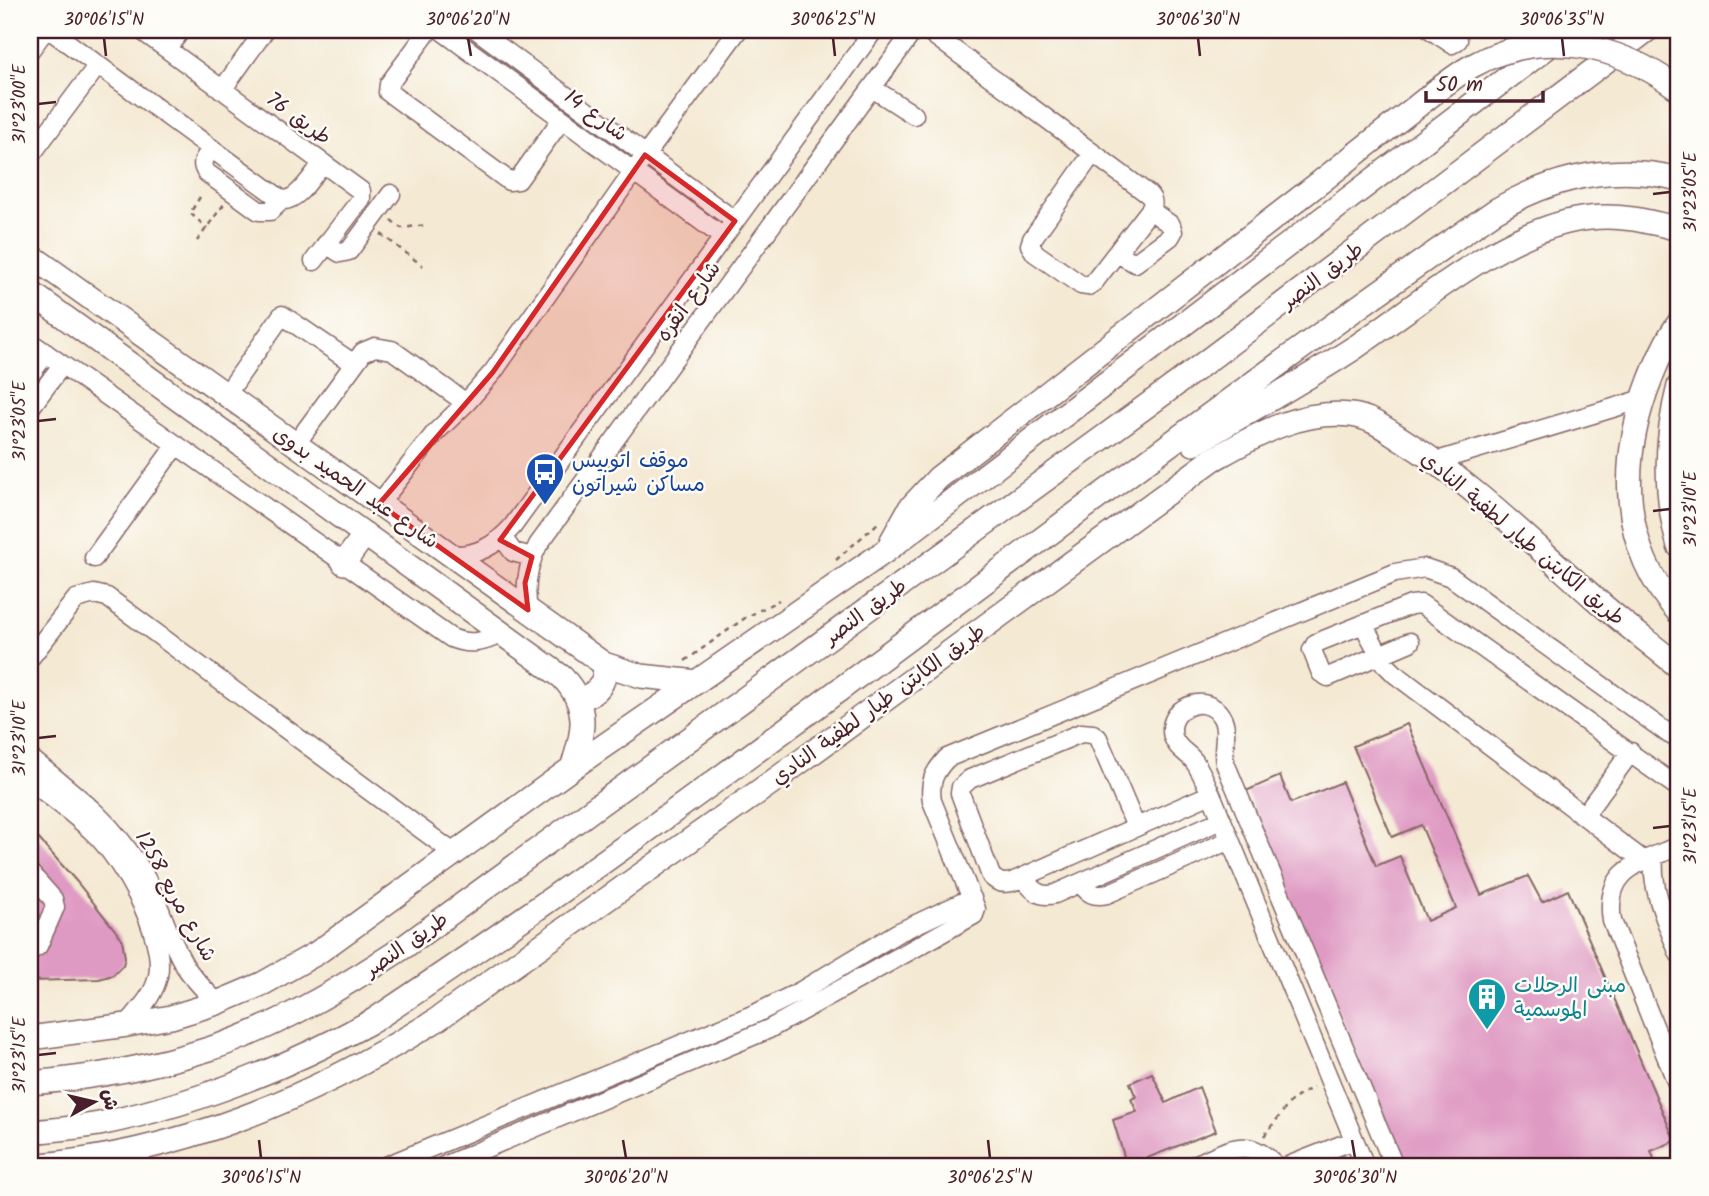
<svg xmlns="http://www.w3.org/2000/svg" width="1709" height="1196" font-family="Kalam,'Playpen Sans Arabic',sans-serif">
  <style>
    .building { fill: #df9ac3 }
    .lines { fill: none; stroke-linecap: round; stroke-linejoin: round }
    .minor-casing { stroke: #866666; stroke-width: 21 }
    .major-casing { stroke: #866666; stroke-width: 26 }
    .path { stroke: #866666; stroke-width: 2.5; stroke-dasharray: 5 5; stroke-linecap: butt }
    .minor { stroke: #fff; stroke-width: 18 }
    .major { stroke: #fff; stroke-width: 23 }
    .major-bridge-casing { stroke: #866666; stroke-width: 26; stroke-linecap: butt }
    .major-bridge { stroke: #fff; stroke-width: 23 }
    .marked { fill: #d62828; fill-opacity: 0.2; stroke: #d62828; stroke-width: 5; stroke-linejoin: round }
    .ticks { fill: none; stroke: #4a1f2b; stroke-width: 2.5 }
    .labels { text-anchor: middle; stroke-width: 5; stroke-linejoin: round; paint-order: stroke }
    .street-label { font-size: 21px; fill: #4a1f2b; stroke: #fdfcf7 }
    .transit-label { font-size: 21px; fill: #164399; stroke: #fdfcf7; text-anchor: start }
    .culture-label { font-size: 21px; fill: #0d838f; stroke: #fdfcf7; text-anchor: start }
    .neatline { fill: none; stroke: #4a1f2b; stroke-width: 2.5 }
    .ticks-label { font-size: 18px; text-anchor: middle; fill: #4a1f2b }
  </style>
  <rect width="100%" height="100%" fill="#fdfcf7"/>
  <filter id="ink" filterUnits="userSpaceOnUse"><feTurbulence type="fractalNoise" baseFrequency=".0143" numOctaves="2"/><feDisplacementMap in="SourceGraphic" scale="14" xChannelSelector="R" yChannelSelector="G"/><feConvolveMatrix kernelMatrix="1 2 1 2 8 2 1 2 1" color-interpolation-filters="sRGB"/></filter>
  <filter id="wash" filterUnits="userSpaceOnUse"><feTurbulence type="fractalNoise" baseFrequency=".00686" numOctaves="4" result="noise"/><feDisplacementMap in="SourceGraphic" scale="28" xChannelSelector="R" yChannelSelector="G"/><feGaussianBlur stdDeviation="1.57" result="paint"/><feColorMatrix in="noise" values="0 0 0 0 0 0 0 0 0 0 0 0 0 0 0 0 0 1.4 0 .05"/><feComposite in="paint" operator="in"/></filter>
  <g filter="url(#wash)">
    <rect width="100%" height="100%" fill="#f4e9d3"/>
    <g id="blocks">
      <path class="building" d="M1407 724 1481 895 1528 876 1542 902 1568 890 1675 1141 1651 1151 1657 1166H1403L1246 791 1280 776 1291 803 1342 782 1376 866 1400 856 1427 921 1456 908 1421 825 1392 837 1353 746Z
        M30 829 77 882 122 939 125 958 123 965 113 975 99 979 30 981Z
        M1152 1073 1166 1103 1199 1087 1216 1131 1127 1166 1113 1120 1137 1112 1131 1099 1136 1097 1130 1083Z"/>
    </g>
  </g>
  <g filter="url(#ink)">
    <use href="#blocks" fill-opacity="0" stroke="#866666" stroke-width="2"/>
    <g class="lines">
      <defs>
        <path id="minor" d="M50 30 282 200C298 202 313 174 323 163
          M141 30 361 191V199L314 261
          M429 30 389 84 388 92 509 181 518 180 562 119
          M441 30 723 237
          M477 30 735 221
          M927 30 1148 194C1153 199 1154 204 1150 210L1094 282 1088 286 1081 285 1035 253 1030 245 1032 239 1093 153
          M1431 30 1452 44 1458 40 1454 30
          M167 49 181 30
          M30 50 45 30
          M872 88 914 115
          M222 90 265 30
          M212 149C205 157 199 163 207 173L259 211H270L282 200
          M30 156 98 65
          M326 244 340 253 349 251 391 194
          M1117 253 1135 263 1170 237 1173 232 1171 225 1150 210
          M30 342 451 638C470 646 485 642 502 633
          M30 375 46 353
          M226 395 282 315 354 364
          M30 408 62 365
          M295 445 363 352 375 347 392 350 466 403
          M1437 461 1643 399
          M379 504 435 433 466 403 493 372 634 171 738 30
          M503 538 513 552 532 557
          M451 555C477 556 495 546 512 527L874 30
          M94 558 176 445
          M528 610C524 586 527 566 538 545L914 30
          M1363 624 1384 663 1395 674 1644 861
          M1410 642 1328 677 1321 673 1312 650 1316 643 1411 605 1421 604 1679 788
          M30 658 76 599 94 594 107 597 455 854
          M30 758C72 792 111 820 140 868 159 899 167 936 185 966 194 980 206 991 217 1003
          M30 781C51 797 73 813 93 832 122 859 166 936 158 976 154 996 139 1010 127 1025
          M1585 814 1631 752
          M1136 827 1098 738 1093 734 1081 733 970 779 961 787 960 793 991 876C998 883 1003 884 1012 882L1211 794
          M1679 846C1639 863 1604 869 1612 921L1679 1088
          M1654 857C1651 892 1667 922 1679 954
          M30 873 53 899 55 907 38 946 30 951
          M1023 877C1031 889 1038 898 1055 894L1221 820
          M1081 883C1088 894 1094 897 1107 894L1230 840
          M386 1166 757 1013 801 991 897 933 972 898
          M444 1166 769 1029 974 915 976 909 932 801C929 782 934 772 947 758L1395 573 1425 568 1451 577 1669 734 1679 739
          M1192 1166C1227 1152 1246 1133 1276 1166
          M1288 1166 1354 1140
          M1365 1166 1211 794C1206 783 1201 771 1194 761 1187 752 1177 749 1173 737 1165 708 1206 691 1221 716 1230 730 1221 748 1225 763L1394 1166"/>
        <path id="major" d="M30 255 604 664 641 676 697 682
          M30 292 562 677C590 706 584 733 572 768
          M1679 323C1666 340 1658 360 1650 380 1619 460 1619 548 1679 613
          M1679 386C1665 440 1664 493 1679 546
          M1194 444C1247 412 1302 382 1354 348 1421 303 1508 226 1590 218 1620 214 1650 222 1679 229
          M891 542 910 508 938 478 1323 180
          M344 563 365 534
          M579 699C597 695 607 682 604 664
          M30 1038 127 1025 171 1017 217 1003 262 984 317 953 572 768 887 550 1570 30
          M30 1083C90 1078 152 1067 209 1049 280 1026 343 987 404 947L1171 388 1647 30
          M30 1132C53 1130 76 1128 99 1124 196 1104 287 1068 374 1020 758 765 1116 472 1495 211 1552 177 1614 163 1679 179
          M30 1166C179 1154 309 1099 435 1021L782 775 1212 460C1255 436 1299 409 1351 415 1371 417 1387 430 1403 440 1473 484 1531 542 1592 596 1620 621 1650 643 1679 667"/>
      </defs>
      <use href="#minor" class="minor-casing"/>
      <use href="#major" class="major-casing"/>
      <path class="path" d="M200 197 190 213 207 228
        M391 220 401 228 427 225
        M381 234 423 266
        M197 241 224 204
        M836 560 878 523
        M685 661 745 618 779 600
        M1264 1136 1291 1101 1313 1087"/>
      <use href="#minor" class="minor"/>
      <use href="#major" class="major"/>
      <defs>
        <path id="major-bridge" d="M1323 180C1354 155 1385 131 1416 107 1434 93 1452 77 1472 66 1542 27 1618 44 1679 89"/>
      </defs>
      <use href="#major-bridge" class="major-bridge-casing"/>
      <use href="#major-bridge" class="major-bridge"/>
    </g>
  </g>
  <path class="marked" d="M645 155 735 221 500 540 532 557 525 583 528 610 379 504 493 372Z"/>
  <path class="ticks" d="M104 38 106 56M468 38 471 56M833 38 835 56M1198 38 1200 56M1562 38 1564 56M38 104 56 102M1653 194 1670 192M38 421 56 419M1653 511 1670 509M38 738 56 736M1653 828 1670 826M38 1055 56 1053M259 1140 261 1158M623 1140 626 1158M988 1140 990 1158M1352 1140 1355 1158"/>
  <defs>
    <symbol id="bus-pin" viewBox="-11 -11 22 30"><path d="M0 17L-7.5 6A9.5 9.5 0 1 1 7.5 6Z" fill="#1a4fb4" stroke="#fdfcf7"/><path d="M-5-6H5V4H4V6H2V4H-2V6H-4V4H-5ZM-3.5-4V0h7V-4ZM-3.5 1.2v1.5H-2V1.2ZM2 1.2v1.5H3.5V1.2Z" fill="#fff"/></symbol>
    <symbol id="building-pin" viewBox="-11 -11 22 30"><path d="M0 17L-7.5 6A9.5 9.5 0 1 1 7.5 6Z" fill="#0f9aa8" stroke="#fdfcf7"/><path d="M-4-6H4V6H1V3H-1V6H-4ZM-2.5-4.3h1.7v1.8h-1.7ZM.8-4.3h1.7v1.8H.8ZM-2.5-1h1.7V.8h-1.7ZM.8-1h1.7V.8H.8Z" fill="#fff"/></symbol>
  </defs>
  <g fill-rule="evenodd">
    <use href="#bus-pin" x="523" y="450" width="44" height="60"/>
    <use href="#building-pin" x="1465" y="975" width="44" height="60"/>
  </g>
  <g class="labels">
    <g class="street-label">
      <text transform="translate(596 115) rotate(36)" y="7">شارع 14</text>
      <text transform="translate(299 118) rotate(36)" y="7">طريق 76</text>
      <text transform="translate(1322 275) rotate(-37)" y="7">طريق النصر</text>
      <text transform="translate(688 301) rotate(-54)" y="7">شارع انقره</text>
      <text transform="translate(356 487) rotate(35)" y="7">شارع عبد الحميد بدوى</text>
      <text transform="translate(1523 538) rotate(40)" y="7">طريق الكابتن طيار لطفية النادي</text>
      <text transform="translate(865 611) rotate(-36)" y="7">طريق النصر</text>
      <text transform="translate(878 704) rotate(-36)" y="7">طريق الكابتن طيار لطفية النادي</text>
      <text transform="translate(176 896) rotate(61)" y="7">شارع مربع 1258</text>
      <text transform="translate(406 944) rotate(-35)" y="7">طريق النصر</text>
    </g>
    <g class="transit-label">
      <text x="572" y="467">موقف اتوبيس<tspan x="572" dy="24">مساكن شيراتون</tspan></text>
    </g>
    <g class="culture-label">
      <text x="1514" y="992">مبنى الرحلات<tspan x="1514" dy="24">الموسمية</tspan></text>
    </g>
  </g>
  <rect width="1709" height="1196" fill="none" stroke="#fdfcf7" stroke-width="77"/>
  <g transform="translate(94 1102) rotate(82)" stroke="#fdfcf7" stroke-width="5" paint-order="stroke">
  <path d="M0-5L12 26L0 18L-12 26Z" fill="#4a1f2b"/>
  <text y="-10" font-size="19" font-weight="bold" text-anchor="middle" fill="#4a1f2b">ش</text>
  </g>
  <path d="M1426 91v10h117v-10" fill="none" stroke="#4a1f2b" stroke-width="3.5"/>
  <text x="1436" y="91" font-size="21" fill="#4a1f2b" stroke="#fdfcf7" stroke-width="5" paint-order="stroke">50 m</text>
  <rect x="38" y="38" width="1632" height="1120" class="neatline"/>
  <g class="ticks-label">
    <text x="104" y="25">30°06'15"N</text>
    <text x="468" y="25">30°06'20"N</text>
    <text x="833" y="25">30°06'25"N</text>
    <text x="1198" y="25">30°06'30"N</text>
    <text x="1562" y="25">30°06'35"N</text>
    <text transform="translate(19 104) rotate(-90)" y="6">31°23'00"E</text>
    <text transform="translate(1690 192) rotate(-90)" y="6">31°23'05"E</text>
    <text transform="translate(19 421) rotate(-90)" y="6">31°23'05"E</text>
    <text transform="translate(1690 509) rotate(-90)" y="6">31°23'10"E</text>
    <text transform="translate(19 738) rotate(-90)" y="6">31°23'10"E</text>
    <text transform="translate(1690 826) rotate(-90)" y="6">31°23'15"E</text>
    <text transform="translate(19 1055) rotate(-90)" y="6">31°23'15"E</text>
    <text x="261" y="1183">30°06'15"N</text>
    <text x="626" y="1183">30°06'20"N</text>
    <text x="990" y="1183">30°06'25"N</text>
    <text x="1355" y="1183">30°06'30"N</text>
  </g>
</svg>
